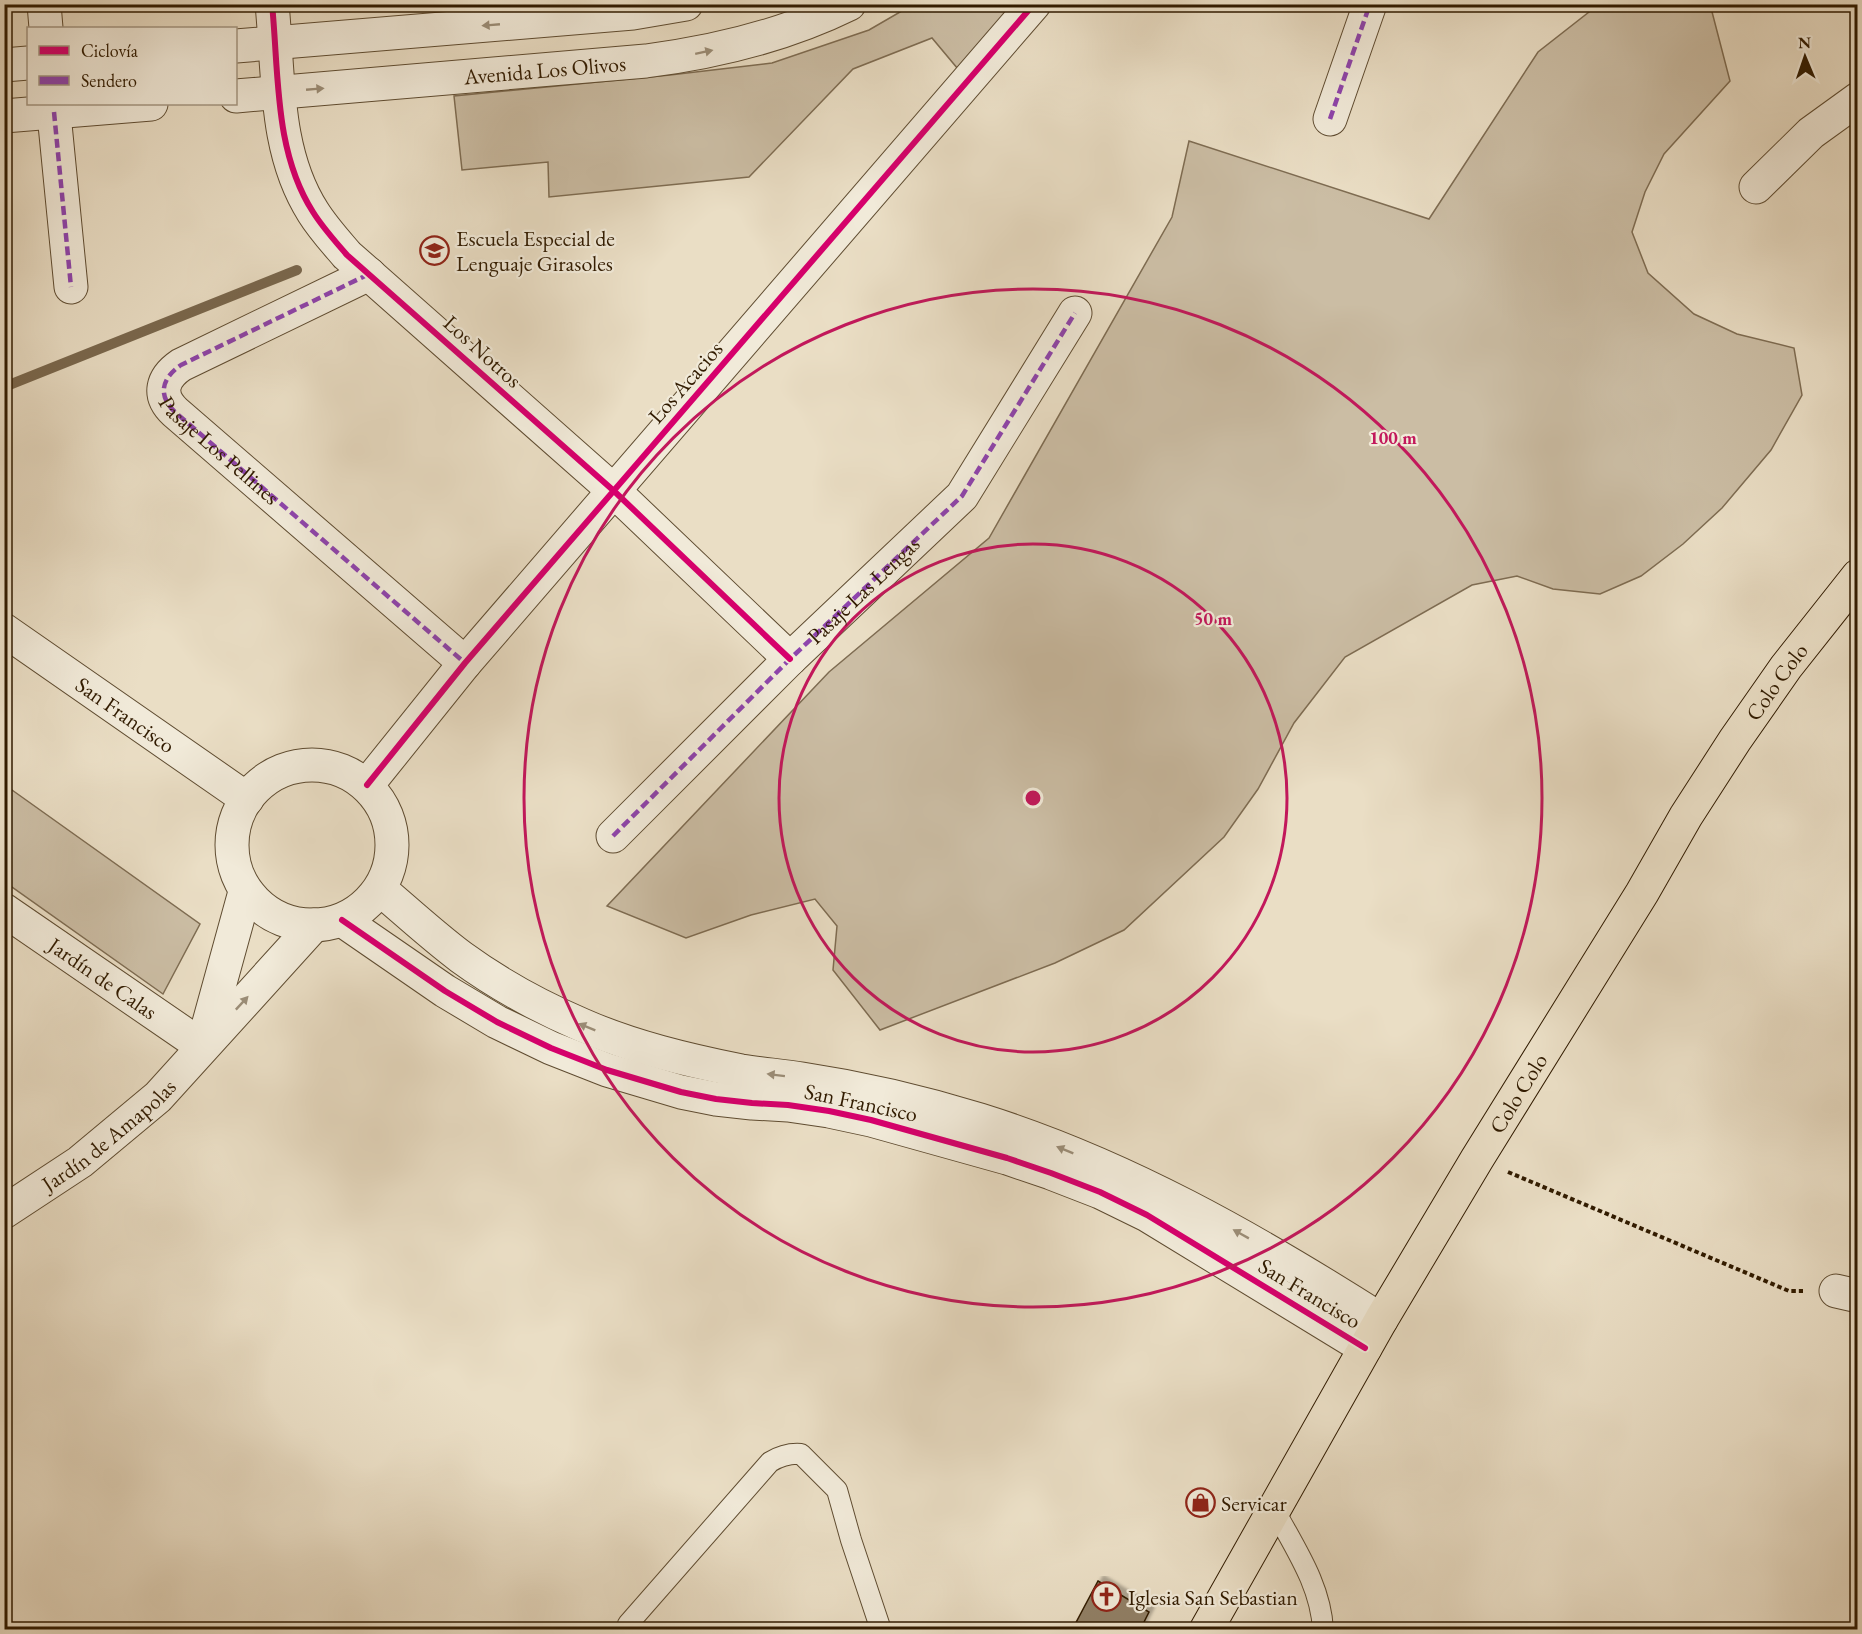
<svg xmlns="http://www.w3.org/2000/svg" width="1862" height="1634" font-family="'EB Garamond',serif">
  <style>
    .green { fill: #cbbda4; stroke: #7e6c52; stroke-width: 1.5 }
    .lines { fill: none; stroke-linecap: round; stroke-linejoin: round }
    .stream { stroke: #7a684e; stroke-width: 10 }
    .building { fill: #918066; stroke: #311b00; stroke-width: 1.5; filter: url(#shadow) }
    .service-casing { stroke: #5f4c31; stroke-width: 22 }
    .minor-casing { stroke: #5f4c31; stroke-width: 35 }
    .tertiary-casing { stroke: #5f4c31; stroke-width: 35 }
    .primary-casing { stroke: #311b00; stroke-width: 35 }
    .path { stroke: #311b00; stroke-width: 4; stroke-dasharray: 4.5 3; stroke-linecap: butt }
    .service { stroke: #f1ead9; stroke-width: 20 }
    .minor { stroke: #f1ead9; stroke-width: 33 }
    .tertiary { stroke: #f1ead9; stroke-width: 33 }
    .primary { stroke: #eadec5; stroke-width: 33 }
    .quiet { stroke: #8e44ad; stroke-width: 4.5; stroke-dasharray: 9 4.5; stroke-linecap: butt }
    .cycleway-casing { stroke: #f1ead9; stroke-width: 10 }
    .cycleway { stroke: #d6006c; stroke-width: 6 }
    .oneway { fill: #9b8d77 }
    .ring { fill: none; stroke: #c2185b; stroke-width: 3 }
    .labels { text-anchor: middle; stroke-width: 4.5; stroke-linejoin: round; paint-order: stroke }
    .street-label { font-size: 22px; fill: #311b00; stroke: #f1ead9 }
    .poi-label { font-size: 22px; fill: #311b00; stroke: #f1ead9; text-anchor: start }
    .centre { fill: #c2185b; stroke: #f1ead9; stroke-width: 3 }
    .ring-label { font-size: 18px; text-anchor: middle; font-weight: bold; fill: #c2185b; stroke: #f1ead9; stroke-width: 4.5; stroke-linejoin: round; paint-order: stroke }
  </style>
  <defs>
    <filter id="shadow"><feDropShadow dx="5.5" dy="-5.5" stdDeviation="1.5" flood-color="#0004"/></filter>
  </defs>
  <rect width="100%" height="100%" fill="#eadec5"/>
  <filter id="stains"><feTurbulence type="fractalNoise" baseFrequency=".00333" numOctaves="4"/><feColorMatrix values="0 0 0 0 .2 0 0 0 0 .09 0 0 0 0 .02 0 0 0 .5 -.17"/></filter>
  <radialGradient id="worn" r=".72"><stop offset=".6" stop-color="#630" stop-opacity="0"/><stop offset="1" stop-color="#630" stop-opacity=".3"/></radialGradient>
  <path class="green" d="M912 5H1014L958 69 932 38 853 69 749 177 549 197 548 162 462 170 454 96 670 75 772 63 869 30Z
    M1598 5H1712L1711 8 1730 81 1664 154 1645 192 1632 232 1648 273 1694 314 1737 334 1794 348 1802 395 1771 450 1722 508 1683 544 1641 576 1600 594 1553 589 1517 576 1472 585 1345 657 1294 723 1258 789 1224 837 1124 930 1055 963 880 1030 833 970 837 926 815 899 751 915 686 938 607 906 829 672 989 538 1172 217 1189 141 1429 219 1538 52Z
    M5 785 200 924 163 994 5 882Z"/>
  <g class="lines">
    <path class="stream" d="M4 387 297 270"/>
  </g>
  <path class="building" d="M1098 1581 1149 1612 1140 1630H1072Z"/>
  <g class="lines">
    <defs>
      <path id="service" d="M1274 1509C1294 1547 1321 1585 1323 1630
        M628 1624 770 1462C780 1456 789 1453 801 1454L837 1490 851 1540 881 1630"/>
      <g id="minor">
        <path d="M44 4 46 28"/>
        <path d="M272 4C279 74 274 151 313 212 323 228 335 241 347 255L614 491 790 659"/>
        <path d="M236 46 633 13 686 4"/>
        <path d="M4 65 28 63"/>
        <path id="s1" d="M236 96 646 61C717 52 784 36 849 4"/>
        <path d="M53 104 71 287"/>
        <path d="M4 116 151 104"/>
        <path d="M1330 119 1370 4"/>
        <path d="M1756 187 1811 133 1858 99"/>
        <path id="s2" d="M369 274 181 365C162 378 157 395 175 412L465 663"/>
        <path d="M367 785 465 663 1034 4"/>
        <path d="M613 836 790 659 962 496 1075 313"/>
        <path id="s3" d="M4 910 202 1046"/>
        <path d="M204 1041 245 892"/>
        <path id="s4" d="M4 1212 80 1162 158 1097 314 925"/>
        <path d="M1836 1291 1858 1296"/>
      </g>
      <g id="tertiary">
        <path id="s5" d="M4 630 247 799"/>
        <circle cx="312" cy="845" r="80"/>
        <path d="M380 889C407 912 433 936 461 957 498 984 540 1007 582 1025 632 1047 687 1060 741 1071 761 1074 782 1076 802 1079 862 1088 922 1102 980 1120 1124 1165 1254 1239 1381 1320"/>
        <path d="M342 920 445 991 497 1022 551 1048 607 1070 681 1092 716 1099 752 1103 788 1105 829 1111 871 1120 1007 1158 1051 1173 1100 1192 1147 1215 1365 1348"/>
      </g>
      <g id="primary">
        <path id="s6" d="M1206 1630 1381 1320 1477 1159 1642 893 1686 816 1735 740 1786 667 1858 576"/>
      </g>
    </defs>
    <use href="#service" class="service-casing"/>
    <use href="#minor" class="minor-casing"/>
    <use href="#tertiary" class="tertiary-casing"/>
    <use href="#primary" class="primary-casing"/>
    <path class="path" d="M1508 1172 1789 1291H1803"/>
    <use href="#service" class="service"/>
    <use href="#minor" class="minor"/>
    <use href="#tertiary" class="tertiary"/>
    <use href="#primary" class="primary"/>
    <g class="quiet">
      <path d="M54 112 71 287"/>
      <path d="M1330 119 1370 4"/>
      <path d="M369 274 181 365C162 378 157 395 175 412L465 663"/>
      <path id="s7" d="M613 836 790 659 962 496 1075 313"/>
    </g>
    <defs>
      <path id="cycleway" d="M272 4C279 74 274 151 313 212 323 228 335 241 347 255L614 491 790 659
        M367 785 465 663 1034 4
        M342 920 445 991 497 1022 551 1048 607 1070 681 1092 716 1099 752 1103 788 1105 829 1111 871 1120 1007 1158 1051 1173 1100 1192 1147 1215 1365 1348"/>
    </defs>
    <use href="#cycleway" class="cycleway-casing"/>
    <use href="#cycleway" class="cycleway"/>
  </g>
  <defs><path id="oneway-solid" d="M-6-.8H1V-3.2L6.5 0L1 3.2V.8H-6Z" transform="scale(1.5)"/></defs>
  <g class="oneway">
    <use href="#oneway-solid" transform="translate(491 25) rotate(175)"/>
    <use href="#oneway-solid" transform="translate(704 52) rotate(-12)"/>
    <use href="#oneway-solid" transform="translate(315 89) rotate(-5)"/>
    <use href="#oneway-solid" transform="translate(242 1003) rotate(-47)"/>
    <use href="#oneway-solid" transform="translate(587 1027) rotate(-158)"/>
    <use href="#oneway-solid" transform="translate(776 1075) rotate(-173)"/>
    <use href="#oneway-solid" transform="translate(1065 1150) rotate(-158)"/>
    <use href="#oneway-solid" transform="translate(1241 1234) rotate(-151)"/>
  </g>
  <g class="ring">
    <circle cx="1033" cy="798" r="254"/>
    <circle cx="1033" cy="798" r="509"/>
  </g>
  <defs>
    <symbol id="school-ring" viewBox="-11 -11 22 22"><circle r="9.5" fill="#f1ead9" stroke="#8f2418" stroke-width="1.5"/><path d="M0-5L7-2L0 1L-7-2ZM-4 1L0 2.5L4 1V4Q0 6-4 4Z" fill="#8f2418"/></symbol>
    <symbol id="shop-ring" viewBox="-11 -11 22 22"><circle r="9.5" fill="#f1ead9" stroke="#8f2418" stroke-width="1.5"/><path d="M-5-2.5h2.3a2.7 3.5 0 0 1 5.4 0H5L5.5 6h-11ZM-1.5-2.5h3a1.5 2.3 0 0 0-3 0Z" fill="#8f2418"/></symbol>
    <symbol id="church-ring" viewBox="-11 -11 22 22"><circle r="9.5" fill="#f1ead9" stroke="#8f2418" stroke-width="1.5"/><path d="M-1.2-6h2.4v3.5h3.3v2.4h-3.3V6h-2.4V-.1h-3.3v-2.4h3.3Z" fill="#8f2418"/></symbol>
  </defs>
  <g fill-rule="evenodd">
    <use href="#school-ring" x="418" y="234" width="33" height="33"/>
    <use href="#shop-ring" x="1184" y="1486" width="33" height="33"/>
    <use href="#church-ring" x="1090" y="1580" width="33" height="33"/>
  </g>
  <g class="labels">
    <g class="street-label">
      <text dy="8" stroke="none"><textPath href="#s1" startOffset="310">Avenida Los Olivos</textPath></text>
      <text transform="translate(483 351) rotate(42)" y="8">Los Notros</text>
      <text transform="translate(685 382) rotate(-49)" y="8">Los Acacios</text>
      <text dy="8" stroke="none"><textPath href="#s2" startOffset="324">Pasaje Los Pellines</textPath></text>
      <text dy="8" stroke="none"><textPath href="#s7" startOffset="351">Pasaje Las Lengas</textPath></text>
      <text dy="8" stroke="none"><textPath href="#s6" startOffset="1107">Colo Colo</textPath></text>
      <text dy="8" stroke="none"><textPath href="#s5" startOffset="148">San Francisco</textPath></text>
      <text dy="8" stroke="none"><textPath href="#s3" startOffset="120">Jardín de Calas</textPath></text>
      <text dy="8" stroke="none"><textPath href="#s6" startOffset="621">Colo Colo</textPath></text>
      <text transform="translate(861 1102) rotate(12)" y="8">San Francisco</text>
      <text dy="8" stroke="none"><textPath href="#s4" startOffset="130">Jardín de Amapolas</textPath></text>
      <text transform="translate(1310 1293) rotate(31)" y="8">San Francisco</text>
    </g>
    <g class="poi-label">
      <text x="456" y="246">Escuela Especial de<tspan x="456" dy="25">Lenguaje Girasoles</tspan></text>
      <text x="1221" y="1511">Servicar</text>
      <text x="1128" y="1605">Iglesia San Sebastian</text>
    </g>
  </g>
  <circle cx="1033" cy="798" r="9" class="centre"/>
  <g class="ring-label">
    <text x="1393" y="444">100 m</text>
    <text x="1213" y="625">50 m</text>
  </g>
  <rect width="1862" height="1634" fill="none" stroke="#eadec5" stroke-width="24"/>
  <rect x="6" y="6" width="1850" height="1622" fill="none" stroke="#311b00" stroke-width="3"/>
  <rect x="12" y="12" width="1838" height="1610" fill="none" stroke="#311b00" stroke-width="1.5"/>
  <rect x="27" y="27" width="210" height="78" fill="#f1ead9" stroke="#a49782" stroke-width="1.5"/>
  <rect x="39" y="46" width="30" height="9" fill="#d6006c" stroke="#a49782" stroke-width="1.5"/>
  <text x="81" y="57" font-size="18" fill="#311b00">Ciclovía</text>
  <rect x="39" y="76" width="30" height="9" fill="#8e44ad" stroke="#a49782" stroke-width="1.5"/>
  <text x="81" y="87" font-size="18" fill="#311b00">Sendero</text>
  <g transform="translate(1805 57) rotate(358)" stroke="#f1ead9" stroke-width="4.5" paint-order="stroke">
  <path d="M0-4.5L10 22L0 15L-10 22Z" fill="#311b00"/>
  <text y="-9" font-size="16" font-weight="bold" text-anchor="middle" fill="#311b00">N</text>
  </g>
  <rect width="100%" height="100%" filter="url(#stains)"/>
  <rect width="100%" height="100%" fill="url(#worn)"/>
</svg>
